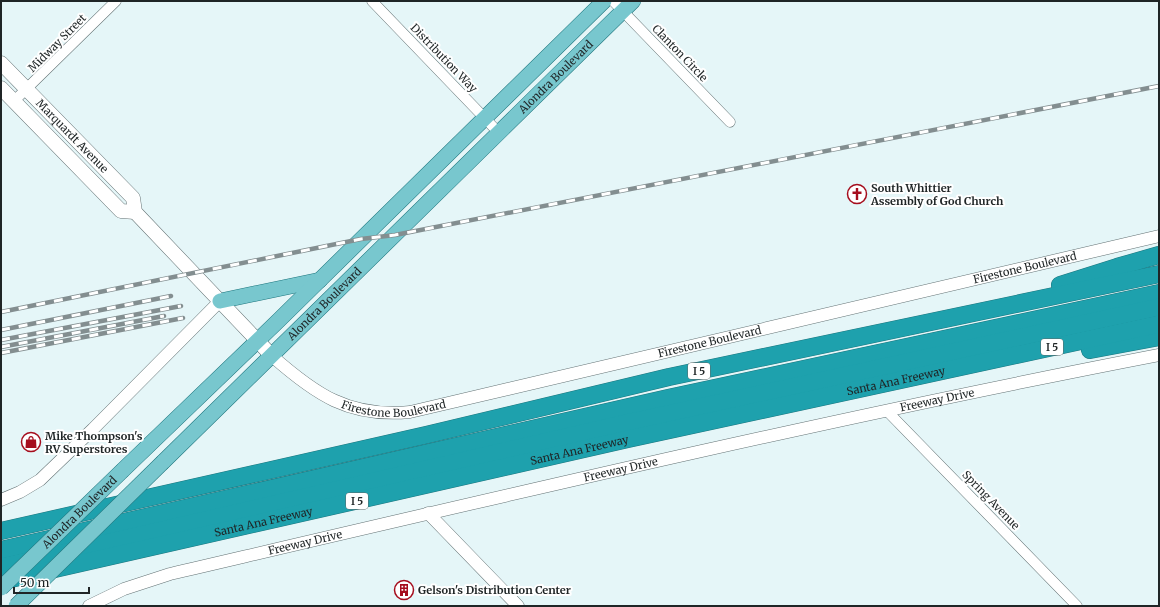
<svg xmlns="http://www.w3.org/2000/svg" width="1160" height="607" font-family="Merriweather,serif">
  <style>
    .lines { fill: none; stroke-linecap: round; stroke-linejoin: round }
    .minor-casing { stroke: #637274; stroke-width: 11 }
    .tertiary-casing { stroke: #637274; stroke-width: 13 }
    .secondary-casing { stroke: #637274; stroke-width: 15 }
    .primary-casing { stroke: #1e767e; stroke-width: 16 }
    .motorway-casing { stroke: #1e767e; stroke-width: 18 }
    .minor { stroke: #fff; stroke-width: 10 }
    .tertiary { stroke: #fff; stroke-width: 12 }
    .secondary { stroke: #fff; stroke-width: 14 }
    .primary { stroke: #78c7ce; stroke-width: 15 }
    .motorway { stroke: #1ea1ad; stroke-width: 17 }
    .rail-casing { stroke: #838e90; stroke-width: 4.5 }
    .rail { stroke: #fff; stroke-width: 3; stroke-dasharray: 9; stroke-linecap: butt }
    .primary-bridge-casing { stroke: #1e767e; stroke-width: 16; stroke-linecap: butt }
    .primary-bridge { stroke: #78c7ce; stroke-width: 15 }
    .labels { text-anchor: middle; stroke-width: 4; stroke-linejoin: round; paint-order: stroke }
    .shield { fill: #fff; stroke: #626667; stroke-width: 1 }
    .shield-label { font-size: 10px; font-weight: bold; fill: #1f2526 }
    .street-label { font-size: 11px; fill: #1f2526; stroke: #fff }
    .poi-label { font-size: 11px; font-weight: bold; fill: #1f2526; stroke: #fff; text-anchor: start }
  </style>
  <rect width="100%" height="100%" fill="#e5f6f8"/>
  <g class="lines">
    <defs>
      <path id="minor" d="M372 1 499 133
        M613 1 730 122
        M14 101 116 1
        M887 411 1077 606"/>
      <g id="tertiary">
        <path id="s1" d="M272 356C315 394 349 418 410 412L1159 236"/>
        <path d="M1 500 20 492 40 480 93 429 220 301"/>
        <path d="M428 513 518 606"/>
        <path id="s2" d="M89 606 124 589 170 574C499 497 827 419 1159 355"/>
      </g>
      <g id="secondary">
        <path id="s3" d="M1 63 133 198 135 212 272 356"/>
        <path d="M1 88 121 211 135 212"/>
      </g>
      <g id="primary">
        <path d="M220 301 320 280"/>
        <path id="s4" d="M163 462 633 1"/>
        <path d="M123 470 279 320 604 1"/>
      </g>
      <g id="motorway">
        <path d="M1060 285 1117 267 1159 255"/>
        <path d="M1090 350 1159 337"/>
        <path d="M1 531 426 435 669 377 1159 274"/>
        <path d="M1 550 668 398 1159 293"/>
        <path d="M1 567 626 423 1159 307"/>
        <path id="s5" d="M2 581 628 439 1159 324"/>
      </g>
    </defs>
    <use href="#minor" class="minor-casing"/>
    <use href="#tertiary" class="tertiary-casing"/>
    <use href="#secondary" class="secondary-casing"/>
    <use href="#primary" class="primary-casing"/>
    <use href="#motorway" class="motorway-casing"/>
    <use href="#minor" class="minor"/>
    <use href="#tertiary" class="tertiary"/>
    <use href="#secondary" class="secondary"/>
    <use href="#primary" class="primary"/>
    <use href="#motorway" class="motorway"/>
    <defs>
      <path id="rail" d="M1 312 361 239 395 235 1159 86
        M1 330 171 296
        M1 340 181 306
        M1 347 164 316
        M1 353 183 318"/>
    </defs>
    <use href="#rail" class="rail-casing"/>
    <use href="#rail" class="rail"/>
    <defs>
      <g id="primary-bridge">
        <path id="s6" d="M1 588 123 470"/>
        <path d="M16 606 163 462"/>
      </g>
    </defs>
    <use href="#primary-bridge" class="primary-bridge-casing"/>
    <use href="#primary-bridge" class="primary-bridge"/>
  </g>
  <defs>
    <symbol id="church-ring" viewBox="-11 -11 22 22"><circle r="9.5" fill="#fff" stroke="#a50d1d" stroke-width="1.5"/><path d="M-1.2-6h2.4v3.5h3.3v2.4h-3.3V6h-2.4V-.1h-3.3v-2.4h3.3Z" fill="#a50d1d"/></symbol>
    <symbol id="shop-ring" viewBox="-11 -11 22 22"><circle r="9.5" fill="#fff" stroke="#a50d1d" stroke-width="1.5"/><path d="M-5-2.5h2.3a2.7 3.5 0 0 1 5.4 0H5L5.5 6h-11ZM-1.5-2.5h3a1.5 2.3 0 0 0-3 0Z" fill="#a50d1d"/></symbol>
    <symbol id="building-ring" viewBox="-11 -11 22 22"><circle r="9.5" fill="#fff" stroke="#a50d1d" stroke-width="1.5"/><path d="M-4-6H4V6H1V3H-1V6H-4ZM-2.5-4.3h1.7v1.8h-1.7ZM.8-4.3h1.7v1.8H.8ZM-2.5-1h1.7V.8h-1.7ZM.8-1h1.7V.8H.8Z" fill="#a50d1d"/></symbol>
  </defs>
  <g fill-rule="evenodd">
    <use href="#church-ring" x="846" y="183" width="22" height="22"/>
    <use href="#shop-ring" x="20" y="431" width="22" height="22"/>
    <use href="#building-ring" x="393" y="579" width="22" height="22"/>
  </g>
  <g class="labels">
    <g class="shield">
      <rect x="1041" y="339" width="22" height="16" rx="3"/>
      <rect x="688" y="363" width="22" height="16" rx="3"/>
      <rect x="346" y="493" width="22" height="16" rx="3"/>
    </g>
    <g class="shield-label">
      <text x="1052" y="351">I 5</text>
      <text x="699" y="375">I 5</text>
      <text x="357" y="505">I 5</text>
    </g>
    <g class="street-label">
      <text transform="translate(57 43) rotate(-45)" y="4">Midway Street</text>
      <text transform="translate(680 53) rotate(46)" y="4">Clanton Circle</text>
      <text transform="translate(444 58) rotate(46)" y="4">Distribution Way</text>
      <text dy="4" stroke="none"><textPath href="#s4" startOffset="550">Alondra Boulevard</textPath></text>
      <text dy="4" stroke="none"><textPath href="#s3" startOffset="102">Marquardt Avenue</textPath></text>
      <text dy="4" stroke="none"><textPath href="#s1" startOffset="786">Firestone Boulevard</textPath></text>
      <text dy="4" stroke="none"><textPath href="#s4" startOffset="226">Alondra Boulevard</textPath></text>
      <text dy="4" stroke="none"><textPath href="#s1" startOffset="462">Firestone Boulevard</textPath></text>
      <text dy="4" stroke="none"><textPath href="#s5" startOffset="916">Santa Ana Freeway</textPath></text>
      <text dy="4" stroke="none"><textPath href="#s2" startOffset="874">Freeway Drive</textPath></text>
      <text dy="4" stroke="none"><textPath href="#s1" startOffset="138">Firestone Boulevard</textPath></text>
      <text dy="4" stroke="none"><textPath href="#s5" startOffset="592">Santa Ana Freeway</textPath></text>
      <text dy="4" stroke="none"><textPath href="#s2" startOffset="550">Freeway Drive</textPath></text>
      <text transform="translate(991 500) rotate(46)" y="4">Spring Avenue</text>
      <text dy="4" stroke="none"><textPath href="#s6" startOffset="109">Alondra Boulevard</textPath></text>
      <text dy="4" stroke="none"><textPath href="#s5" startOffset="268">Santa Ana Freeway</textPath></text>
      <text dy="4" stroke="none"><textPath href="#s2" startOffset="226">Freeway Drive</textPath></text>
    </g>
    <g class="poi-label">
      <text x="871" y="192">South Whittier<tspan x="871" dy="13">Assembly of God Church</tspan></text>
      <text x="45" y="440">Mike Thompson's<tspan x="45" dy="13">RV Superstores</tspan></text>
      <text x="418" y="594">Gelson's Distribution Center</text>
    </g>
  </g>
  <rect width="1160" height="607" fill="none" stroke="#1f2526" stroke-width="4"/>
  <path d="M14 587v6h75v-6" fill="none" stroke="#1f2526" stroke-width="2"/>
  <text x="20" y="587" font-size="12" fill="#1f2526" stroke="#ffffff" stroke-width="3" paint-order="stroke">50 m</text>
</svg>
